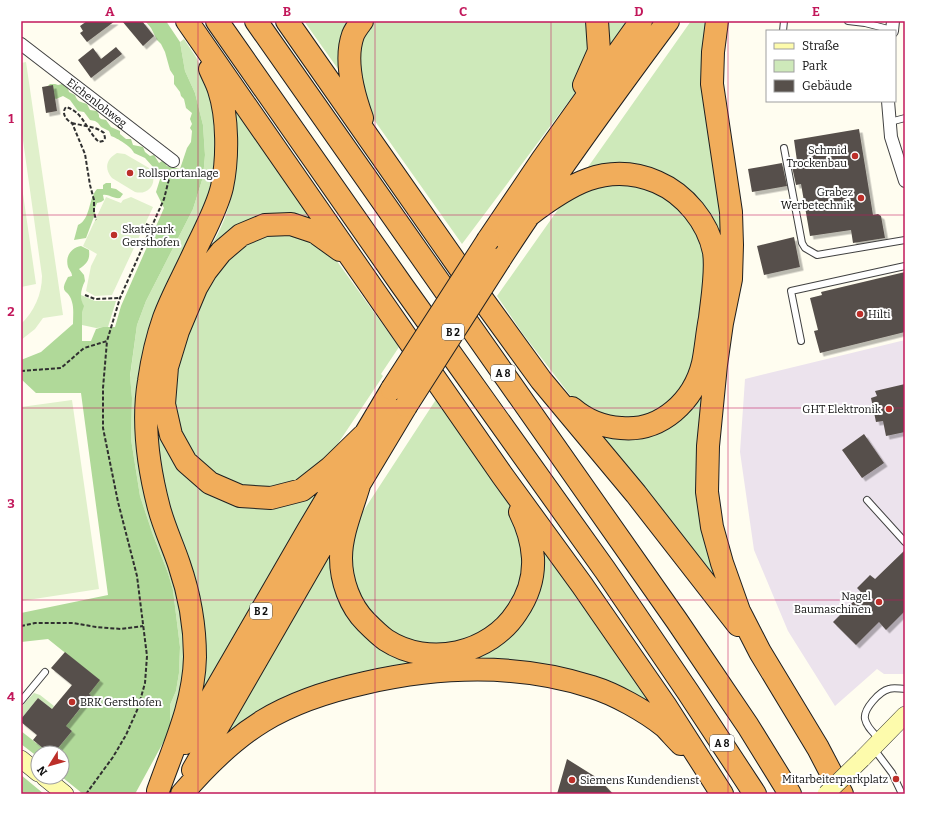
<svg xmlns="http://www.w3.org/2000/svg" width="926" height="815" font-family="Bitter,serif">
  <style>
    .industrial { fill: #ece3ed }
    .green { fill: #cee9ba }
    .forest { fill: #b0d999 }
    .pitch { fill: #e0f0cb }
    .building { fill: #57504b; filter: url(#shadow) }
    .lines { fill: none; stroke-linecap: round; stroke-linejoin: round }
    .lane-casing { stroke: #414141; stroke-width: 8 }
    .street-casing { stroke: #414141; stroke-width: 14 }
    .secondary-casing { stroke: #303030; stroke-width: 18 }
    .highway-casing { stroke: #1f1f1f; stroke-width: 24 }
    .path { stroke: #303030; stroke-width: 2; stroke-dasharray: 4 2; stroke-linecap: butt }
    .lane { stroke: #fff; stroke-width: 6 }
    .street { stroke: #fff; stroke-width: 12 }
    .secondary { stroke: #fdfbac; stroke-width: 17 }
    .highway { stroke: #f1ad5b; stroke-width: 22 }
    .secondary-bridge-casing { stroke: #303030; stroke-width: 18; stroke-linecap: butt }
    .highway-bridge-casing { stroke: #1f1f1f; stroke-width: 24; stroke-linecap: butt }
    .secondary-bridge { stroke: #fdfbac; stroke-width: 17 }
    .highway-bridge { stroke: #f1ad5b; stroke-width: 22 }
    .grid { fill: none; stroke: #c2185b; stroke-width: 1; stroke-opacity: 0.55 }
    .poi-dot { fill: #bc2f29; stroke: #fff; stroke-width: 1.5 }
    .labels { text-anchor: middle; stroke-width: 4; stroke-linejoin: round; paint-order: stroke }
    .shield { fill: #fff; stroke: #565656; stroke-width: 1 }
    .shield-label { font-size: 10px; font-weight: bold; fill: #0e0e0e }
    .street-label { font-size: 11px; fill: #0e0e0e; stroke: #fff }
    .poi-label { font-size: 11px; fill: #0e0e0e; stroke: #fff; text-anchor: end }
    .neatline { fill: none; stroke: #c2185b; stroke-width: 1.5 }
    .grid-label { font-size: 13px; text-anchor: middle; font-weight: bold; fill: #c2185b }
  </style>
  <defs>
    <filter id="shadow"><feDropShadow dx="3.5" dy="3.5" stdDeviation="0" flood-color="#0004"/></filter>
  </defs>
  <rect width="100%" height="100%" fill="#fffdf0"/>
  <path class="industrial" d="M905 340V674H884L877 669 835 706 788 631 754 550 740 452 745 379Z"/>
  <path class="green" d="M304 21H629L462 244Z
    M691 21H707L726 241 711 386 722 585 573 399 523 334 497 296Z
    M184 39 196 57 211 90 220 175 143 374 189 663 170 730V705L176 691 179 673 180 647 173 590 168 573 153 535 140 496 131 439 132 398 130 377 137 325 146 301 193 209 203 177 205 155 203 125 195 93 185 71 180 42Z
    M234 109 316 224 292 217 195 273C203 258 214 243 221 227 238 191 238 148 234 109Z
    M278 229 326 246 399 347 381 374 383 376 331 454 291 486 266 491 235 487 206 473 185 449 172 391 176 366 211 276 245 240Z
    M81 295 95 301H116L108 327 96 328 82 325Z
    M437 398 508 497 532 553 515 611 466 646 405 642 379 625 361 601 351 572V541L362 513Z
    M156 403 163 432 231 501 322 487 193 713 203 657 165 499 155 451Z
    M339 536 344 603 423 661 514 628 540 545 657 713 583 679 379 673 209 757Z
    M34 693 40 695 54 706 52 709 38 698 21 719V707Z"/>
  <path class="forest" d="M145 21H166L180 42 185 71 195 93 203 125 205 155 203 177 193 209 146 301 137 325 130 376 132 398 131 439 140 496 153 535 168 573 173 590 180 647 179 673 176 691 170 705V730L135 794H83L62 777V753H54L72 731 64 725 75 715 91 696 89 694 99 680 48 639 21 642V613L108 595 81 393H36L21 379V360L41 352 73 324C73 317 74 308 72 302 69 288 58 295 68 277L72 276C72 272 69 270 68 267 65 256 71 248 81 246L89 250C90 259 88 263 79 269L84 275 85 281C81 289 79 298 84 306L82 312V341H91L96 329 103 327H115L121 306 164 208 156 192 161 176 145 158 134 153C132 147 117 138 111 136L109 131 101 127 98 123 95 121 90 120 84 112 78 111 70 100 63 96 56 99 51 97 47 87 50 84H55L58 85 62 84C65 85 68 87 69 92L75 95C77 102 81 102 87 104L90 110 97 111 99 115V117L101 119 106 120 111 127 120 131V134L126 139H131L133 145 143 147 145 152 150 156 154 155 159 163 162 161 165 163 167 166 180 169 187 148 191 142 192 131 190 128 192 124 190 119 192 113 186 108 184 99 181 96 180 92 174 84V76L170 70 165 52 161 44 157 40 151 28Z
    M106 183H111V188L116 189 123 194 120 198C113 199 109 194 103 195L104 200 101 202 97 203 95 208V214L86 238 74 240 78 225C91 219 88 199 97 189H103V185Z
    M21 731 49 753H38V757L21 744Z
    M21 775 44 794H21Z"/>
  <path class="pitch" d="M26 62 63 315 43 318 35 329 21 340V324C34 312 42 294 42 276L21 126V63Z
    M117 153 125 154 149 168C159 179 151 196 135 192L112 178C104 169 106 159 117 153Z
    M21 180 36 284 21 287Z
    M106 197 121 203 123 200 131 197 153 207 112 295 95 296 86 291 91 266 97 254 83 246Z
    M72 400 99 589 21 601V407Z"/>
  <path class="building" d="M87 21H115L87 42 80 33 83 31 80 26Z
    M122 21H142L154 36 143 46Z
    M116 47 122 54 91 78 78 60 93 48 101 59Z
    M53 85 57 111 46 113 42 87Z
    M859 129 873 215 878 214 881 216 885 238 853 243 851 230 810 236 801 184 796 185 791 162 797 161 794 140Z
    M782 163 787 186 752 192 748 169Z
    M794 237 800 267 764 275 757 246Z
    M905 272V332L820 353 814 331 818 330 810 298 822 295 821 292Z
    M905 384V432L886 436 883 421 876 422 871 398 877 396 875 391Z
    M864 434 884 463 862 478 842 450Z
    M905 550V611L886 630 879 622 856 645 833 622 862 593 857 588 870 575 875 579Z
    M65 652 100 680 89 694 91 695 66 726 72 731 54 753H49L33 740 37 735 21 722V719L38 698 52 709 72 685 51 668Z
    M567 759 599 779 613 794H557Z"/>
  <g class="lines">
    <defs>
      <path id="lane" d="M848 21 865 23 892 30
        M783 31 784 21
        M890 122 905 118
        M784 148 802 243 805 248 817 255 905 240
        M801 341 791 291 905 266
        M867 500 905 542
        M21 701 45 672
        M880 740C874 733 867 728 865 719 863 709 880 691 889 689 894 687 900 689 905 689
        M874 749 892 773 902 794"/>
      <g id="street">
        <path d="M892 31 893 21"/>
        <path id="s1" d="M21 44 173 161"/>
        <path d="M888 101 891 137 905 181"/>
      </g>
      <path id="secondary" d="M21 759 38 773
        M862 759 905 715
        M44 777 65 794"/>
      <path id="highway" d="M187 21 502 475 582 585 665 705 722 794
        M217 21 401 284 605 570 688 692 755 794
        M256 21 677 621 748 726 790 794
        M287 21 459 267 541 380 636 494 738 625
        M362 21C359 25 355 30 353 35 344 60 353 93 362 118
        M717 21 713 52 712 84 731 212 732 245 731 279 722 323 716 365 708 446 707 492 712 527 722 563 739 611 760 652 818 748 842 794
        M584 85 599 51 597 21
        M528 216C567 186 606 160 657 182 685 194 708 222 714 252 717 272 712 299 710 318 707 333 706 349 703 363 694 401 661 432 621 428 603 427 586 420 572 408
        M488 240 542 160 641 21
        M340 250 315 232 291 224 265 225 241 235 221 252 206 271 196 288 178 331 167 367 164 404 171 435 186 462 210 483 240 496 271 498 302 490 330 468 367 432
        M500 259C553 177 610 99 668 21
        M360 482C353 507 341 533 341 558 341 581 350 606 366 622 372 628 379 635 386 640 429 668 490 654 517 612 528 596 534 577 533 558 532 541 527 526 520 512
        M185 743 307 532 392 389
        M193 770 318 553 406 406
        M158 791C173 748 194 704 195 657 195 626 189 593 179 564 173 546 164 527 159 508 148 466 142 423 149 381 152 360 157 338 164 318 172 296 184 275 194 253 203 233 217 209 222 187 228 159 228 117 219 90 217 83 213 76 210 69
        M182 794C206 766 232 740 263 721 294 702 329 691 365 683 440 666 518 663 592 687 615 694 645 711 664 726 670 732 675 738 681 744"/>
    </defs>
    <use href="#lane" class="lane-casing"/>
    <use href="#street" class="street-casing"/>
    <use href="#secondary" class="secondary-casing"/>
    <use href="#highway" class="highway-casing"/>
    <path class="path" d="M72 123C82 126 96 126 104 133L105 138 103 141 99 142C87 132 84 112 66 107 61 113 66 120 72 123L85 154 90 185 94 200V212L96 220
      M146 224 152 227
      M85 295 95 299 120 298
      M21 371 61 368 84 348 107 341 120 298 164 199 171 171
      M21 626 35 623H73L96 627 121 629 143 626
      M86 794 113 757 126 735 138 708 145 683 147 656 137 576 118 502 103 428V388L107 341"/>
    <use href="#lane" class="lane"/>
    <use href="#street" class="street"/>
    <use href="#secondary" class="secondary"/>
    <use href="#highway" class="highway"/>
    <defs>
      <path id="secondary-bridge" d="M826 794 862 759"/>
      <path id="highway-bridge" d="M392 389 488 240
        M406 406 500 259"/>
    </defs>
    <use href="#secondary-bridge" class="secondary-bridge-casing"/>
    <use href="#highway-bridge" class="highway-bridge-casing"/>
    <use href="#secondary-bridge" class="secondary-bridge"/>
    <use href="#highway-bridge" class="highway-bridge"/>
  </g>
  <path class="grid" d="M198 21V794M375 21V794M551 21V794M728 21V794M21 215H905M21 408H905M21 600H905"/>
  <g class="poi-dot">
    <circle cx="855" cy="156" r="4"/>
    <circle cx="130" cy="173" r="4"/>
    <circle cx="861" cy="198" r="4"/>
    <circle cx="114" cy="235" r="4"/>
    <circle cx="860" cy="314" r="4"/>
    <circle cx="889" cy="409" r="4"/>
    <circle cx="879" cy="602" r="4"/>
    <circle cx="72" cy="702" r="4"/>
    <circle cx="896" cy="779" r="4"/>
    <circle cx="572" cy="780" r="4"/>
  </g>
  <g class="labels">
    <g class="shield">
      <rect x="442" y="324" width="22" height="16" rx="3"/>
      <rect x="491" y="365" width="24" height="16" rx="3"/>
      <rect x="250" y="603" width="22" height="16" rx="3"/>
      <rect x="710" y="735" width="24" height="16" rx="3"/>
    </g>
    <g class="shield-label">
      <text x="453" y="336">B 2</text>
      <text x="503" y="377">A 8</text>
      <text x="261" y="615">B 2</text>
      <text x="722" y="747">A 8</text>
    </g>
    <g class="street-label">
      <text dy="4" stroke="none"><textPath href="#s1" startOffset="96">Eichenlohweg</textPath></text>
    </g>
    <g class="poi-label">
      <text x="847" y="154">Schmid<tspan x="847" dy="13">Trockenbau</tspan></text>
      <text x="138" y="177" text-anchor="start">Rollsportanlage</text>
      <text x="853" y="196">Grabez<tspan x="853" dy="13">Werbetechnik</tspan></text>
      <text x="122" y="233" text-anchor="start">Skatepark<tspan x="122" dy="13">Gersthofen</tspan></text>
      <text x="868" y="318" text-anchor="start">Hilti</text>
      <text x="881" y="413">GHT Elektronik</text>
      <text x="871" y="600">Nagel<tspan x="871" dy="13">Baumaschinen</tspan></text>
      <text x="80" y="706" text-anchor="start">BRK Gersthofen</text>
      <text x="888" y="783">Mitarbeiterparkplatz</text>
      <text x="580" y="784" text-anchor="start">Siemens Kundendienst</text>
    </g>
  </g>
  <rect width="926" height="815" fill="none" stroke="#ffffff" stroke-width="44"/>
  <rect x="766" y="30" width="130" height="72" fill="#ffffff" stroke="#9f9f9f"/>
  <rect x="774" y="43" width="20" height="6" fill="#fdfbac" stroke="#9f9f9f"/>
  <text x="802" y="50" font-size="12" fill="#0e0e0e">Straße</text>
  <rect x="774" y="60" width="20" height="12" fill="#cee9ba" stroke="#9f9f9f"/>
  <text x="802" y="70" font-size="12" fill="#0e0e0e">Park</text>
  <rect x="774" y="80" width="20" height="12" fill="#57504b" stroke="#9f9f9f"/>
  <text x="802" y="90" font-size="12" fill="#0e0e0e">Gebäude</text>
  <g transform="translate(50 765) rotate(233)"><circle r="19" fill="#ffffff" stroke="#9f9f9f"/>
  <path d="M0-3L7 15L0 10L-7 15Z" fill="#bc2f29"/>
  <text y="-6" font-size="11" font-weight="bold" text-anchor="middle" fill="#0e0e0e">N</text>
  </g>
  <rect x="22" y="22" width="882" height="771" class="neatline"/>
  <g class="grid-label">
    <text x="110" y="16">A</text>
    <text x="287" y="16">B</text>
    <text x="463" y="16">C</text>
    <text x="639" y="16">D</text>
    <text x="816" y="16">E</text>
    <text x="11" y="123">1</text>
    <text x="11" y="316">2</text>
    <text x="11" y="508">3</text>
    <text x="11" y="701">4</text>
  </g>
</svg>
